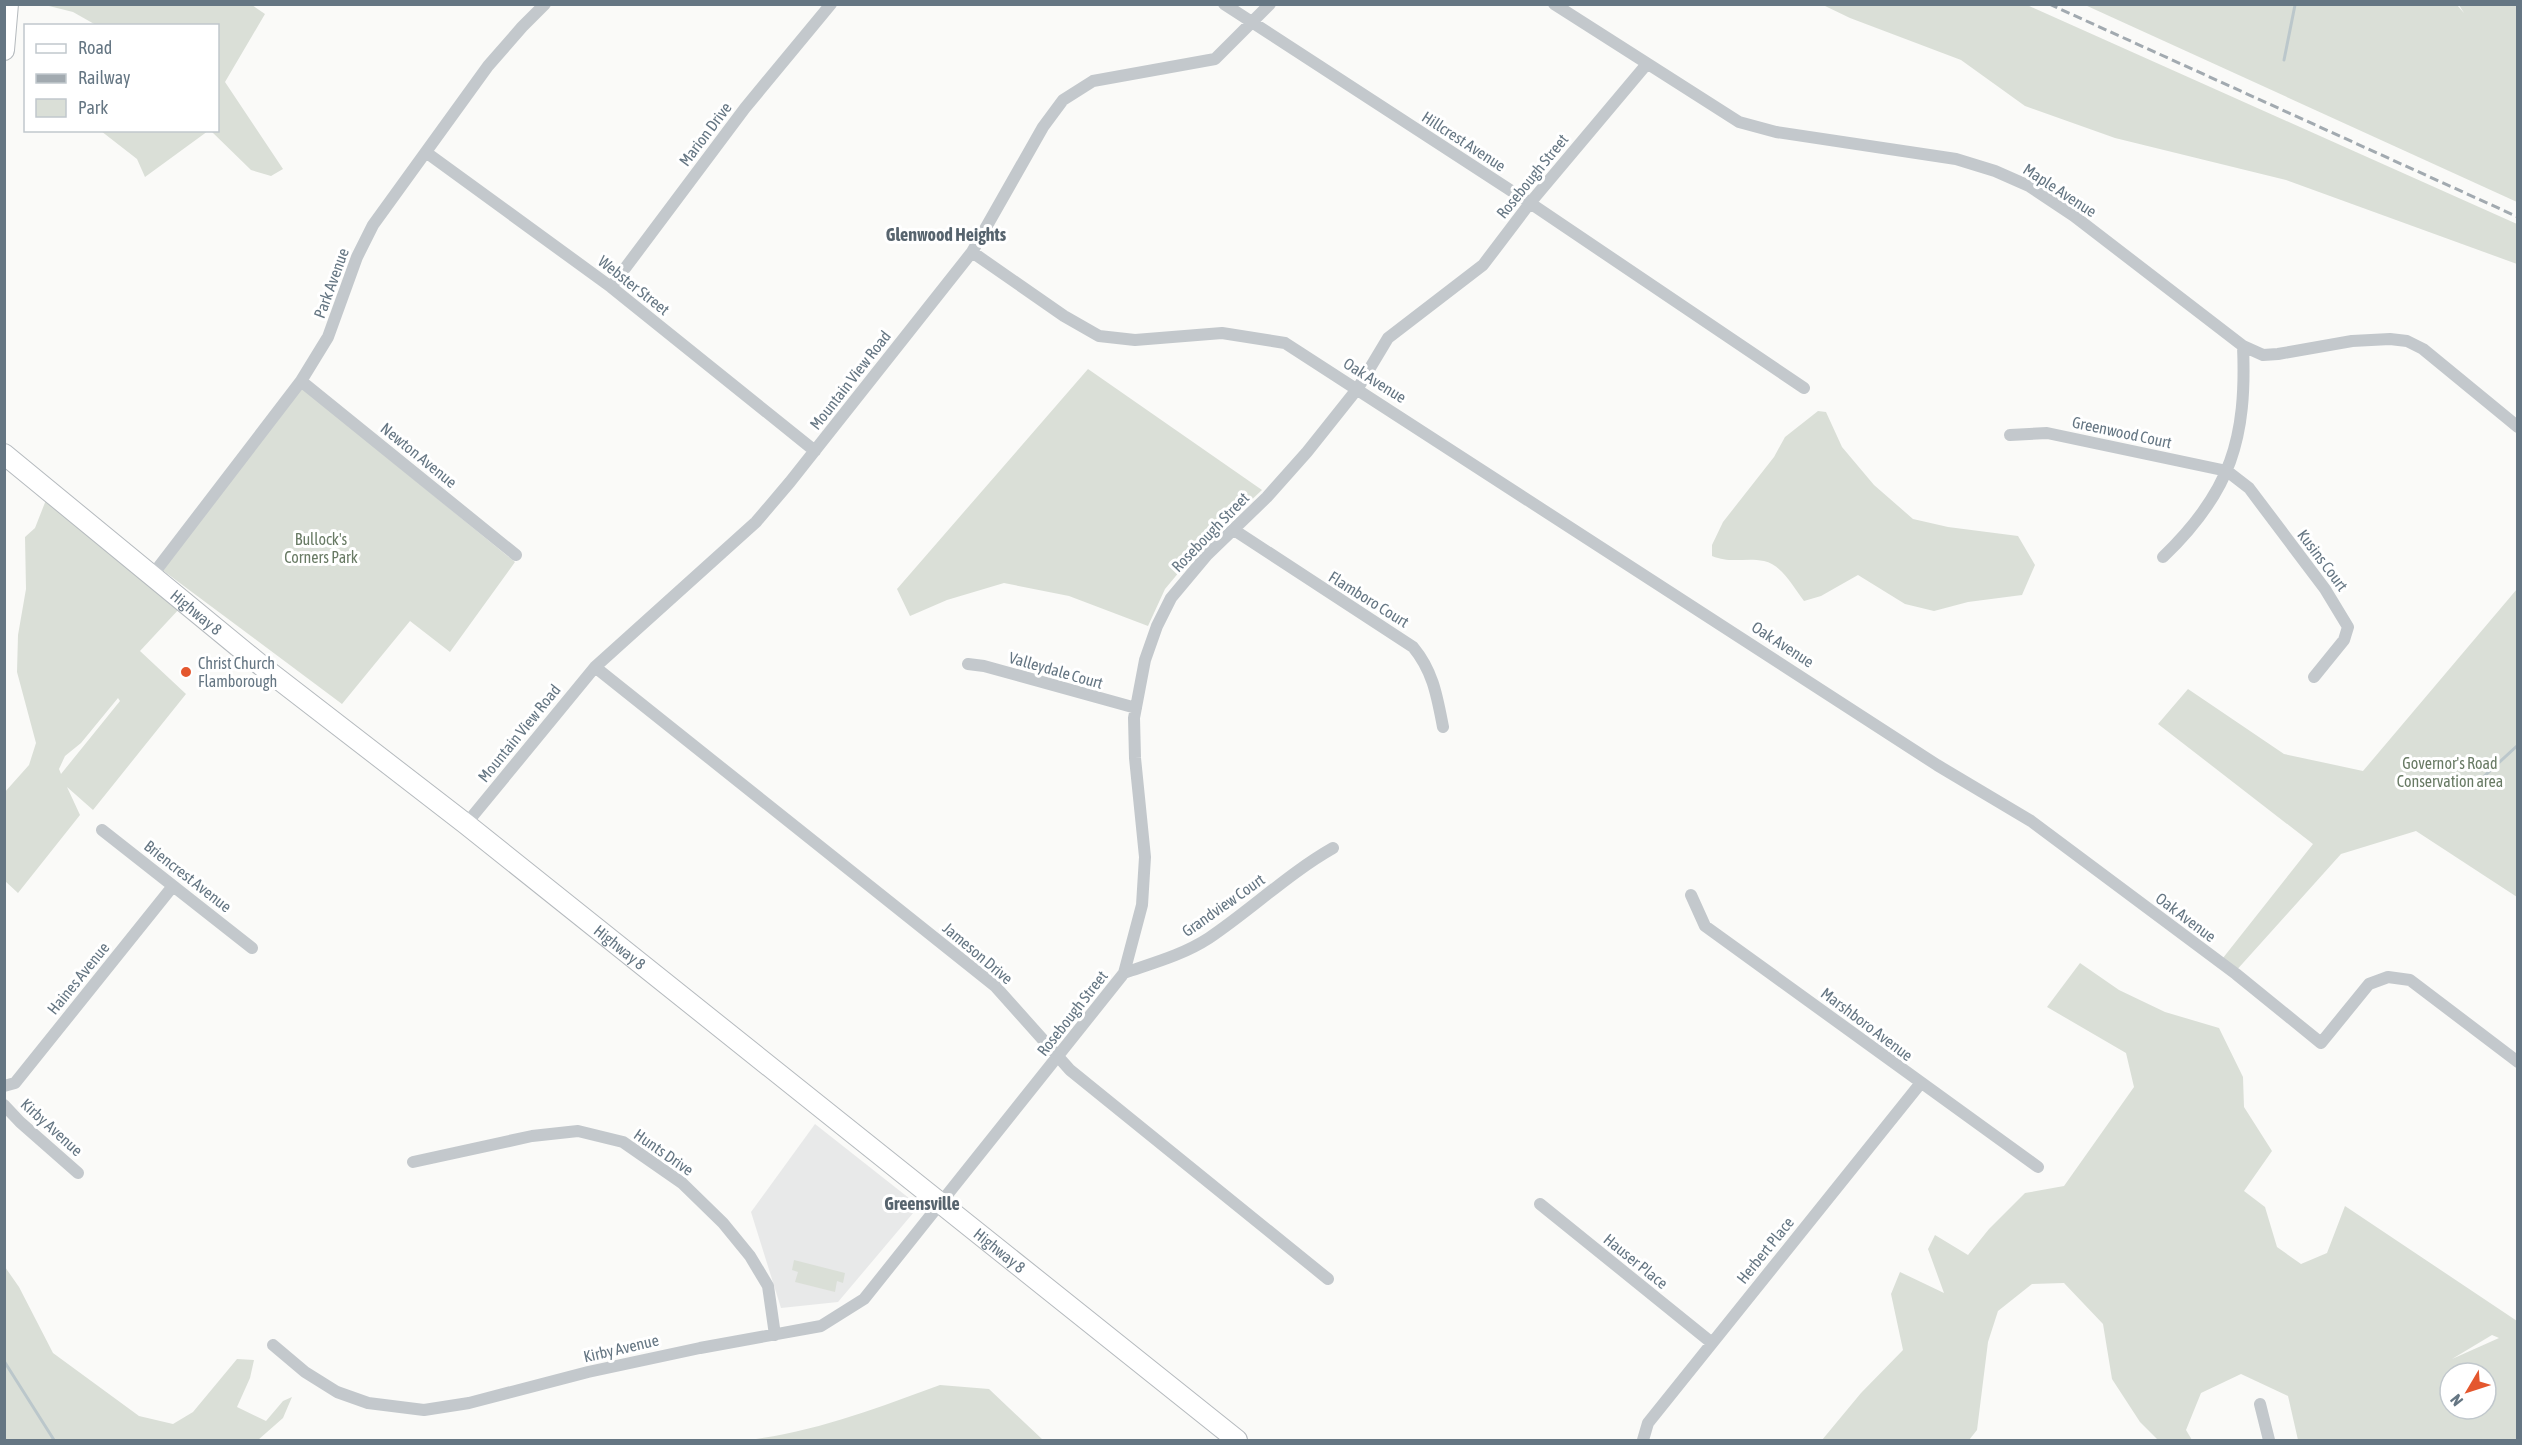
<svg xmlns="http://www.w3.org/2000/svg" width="2522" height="1445" font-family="'Asap Condensed',sans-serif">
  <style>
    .built { fill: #e8e9e9 }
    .green { fill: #dadfd7; fill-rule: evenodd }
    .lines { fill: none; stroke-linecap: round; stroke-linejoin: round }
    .stream { stroke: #bbc7cb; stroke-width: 3 }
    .primary-casing { stroke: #b5babe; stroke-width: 22 }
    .street { stroke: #c3c8cc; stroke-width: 12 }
    .primary { stroke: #fff; stroke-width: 20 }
    .rail { stroke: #a2aab0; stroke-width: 3; stroke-dasharray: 9 4.5; stroke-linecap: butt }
    .poi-dot { fill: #e4572e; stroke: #fff; stroke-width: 2 }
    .labels { text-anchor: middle; stroke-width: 6; stroke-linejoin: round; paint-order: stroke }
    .street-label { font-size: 16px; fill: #657683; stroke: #fff }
    .park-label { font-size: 16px; fill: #687a64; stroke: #fff }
    .poi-label { font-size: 16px; fill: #657683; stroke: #fff; text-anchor: start }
    .neighbourhood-label { font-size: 18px; font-weight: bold; fill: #57646e; stroke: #fff }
  </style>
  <rect width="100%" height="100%" fill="#fafaf8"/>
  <path class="built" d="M815 1124 919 1206 838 1302 781 1308 751 1212Z"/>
  <path class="green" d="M45 5H252L265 14 225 82 283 169 271 176 251 170 211 131 218 130V26L96 25 73 12Z
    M1823 5H2027L2517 224V264L2286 180 2115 138 2025 106 1961 60 1850 18Z
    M2457 5 2464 13 2459 5H2517V202L2085 5Z
    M101 131H208L145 177 137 159Z
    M1088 369 1262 490 1195 553 1165 589 1148 626 1069 596 1004 583 947 600 910 616 897 589Z
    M302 388 515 562 450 652 410 621 342 704 161 569Z
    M1818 411 1826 412 1842 447 1874 485 1913 519 1948 527 2018 536 2035 565 2022 595 1968 602 1934 611 1905 604 1858 575 1821 596 1804 601C1794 588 1781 564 1764 561 1745 557 1732 564 1712 556V545L1723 522 1774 457 1785 437Z
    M46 500 180 608 140 651 186 694 93 810 67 787 80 815 18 893 5 881 4 793 29 765 36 743 17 672 18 635 26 589 25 537 35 528ZM118 698 120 701 61 774 59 769 65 756 81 743Z
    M2517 589V897L2416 831 2341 854 2234 973 2219 963 2313 844 2158 724 2188 689 2284 754 2363 771Z
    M2080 963 2119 990 2165 1012 2219 1028 2243 1077 2244 1107 2272 1151 2244 1191 2265 1207 2277 1247 2301 1264 2327 1253 2345 1206 2517 1321V1440H2298L2288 1396 2241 1374 2201 1393 2186 1430 2192 1440H2158L2140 1422 2112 1379 2103 1324 2064 1283 2032 1284 1998 1311 1988 1342 1977 1430 1969 1440H1822L1861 1393 1903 1350 1891 1294 1900 1272 1944 1293 1928 1249 1935 1235 1968 1255 1989 1229 2025 1193 2064 1186 2134 1087 2126 1053 2047 1007ZM2492 1335 2499 1338 2452 1359ZM2450 1373H2486V1409H2450Z
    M794 1260 845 1273 843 1283 837 1281 835 1292 795 1282 798 1272 792 1270Z
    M5 1267 19 1287 53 1353 139 1416 173 1424 193 1412 237 1359 254 1360 250 1378 237 1407 266 1421 283 1401 292 1397 283 1418 258 1440H5Z
    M940 1385 989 1389 1043 1440H748C815 1432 877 1408 940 1385Z"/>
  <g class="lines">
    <path class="stream" d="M2284 60 2295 5
      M2479 781 2518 745
      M4 1361 54 1440"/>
    <defs>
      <g id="primary">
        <path d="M4 50 8 4"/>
        <path id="s1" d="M4 454 268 671 466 824 1237 1440"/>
      </g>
    </defs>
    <use href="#primary" class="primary-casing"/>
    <path class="street" d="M1224 4 1530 203 1804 388
      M1554 4 1739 122 1776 132 1956 159 1995 171 2029 186 2074 216 2243 346 2263 355 2278 354 2352 341 2390 339 2407 341 2423 349 2518 427
      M427 153 611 287 815 451
      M972 252 1064 316 1099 336 1135 340 1222 333 1285 343 1937 765 2031 821 2236 974 2321 1043 2369 984 2388 977 2410 980 2518 1062
      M611 287 745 108 831 4
      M301 381 516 555
      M2010 435 2047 433 2227 471 2249 488 2325 589 2348 627 2344 640 2314 677
      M1234 530 1413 647C1433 671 1437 696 1443 727
      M2163 557C2231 492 2247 438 2243 346
      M151 577 301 381 328 337 357 257 373 225 488 66 522 27 545 4
      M968 664 984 666 1136 708
      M595 667 995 986 1070 1070 1328 1279
      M466 824 595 667 756 522 790 482 972 252 1043 127 1063 100 1093 81 1215 59 1270 4
      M102 830 252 948
      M1691 895 1705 926 2038 1167
      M1124 973C1153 963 1183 955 1209 938 1252 909 1289 873 1333 848
      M4 1086 15 1083 173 886
      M4 1105 20 1122 78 1173
      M413 1162 532 1136 578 1131 623 1142 682 1183 723 1223 750 1256 768 1286 775 1335
      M1540 1204 1712 1343
      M273 1345 305 1372 337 1392 368 1403 424 1410 469 1403 588 1372 700 1348 821 1326 864 1299 1124 973 1142 905 1145 857 1135 758 1134 718 1145 660 1157 626 1171 598 1207 555 1267 497 1307 452 1358 388 1388 338 1483 265 1530 203 1646 65
      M2260 1404 2269 1440
      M1643 1440 1648 1423 1920 1084"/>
    <use href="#primary" class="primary"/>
    <path class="rail" d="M2049 4 2518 217"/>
  </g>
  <circle class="poi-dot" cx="186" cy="672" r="6"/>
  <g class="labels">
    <g class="street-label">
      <text transform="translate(705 134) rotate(-53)" y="6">Marion Drive</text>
      <text transform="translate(1464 141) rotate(33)" y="6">Hillcrest Avenue</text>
      <text transform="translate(1532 176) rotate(-51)" y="6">Rosebough Street</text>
      <text transform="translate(2060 190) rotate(33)" y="6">Maple Avenue</text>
      <text transform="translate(331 283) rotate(-70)" y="6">Park Avenue</text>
      <text transform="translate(634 285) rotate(38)" y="6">Webster Street</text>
      <text transform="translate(850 380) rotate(-52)" y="6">Mountain View Road</text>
      <text transform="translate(1375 380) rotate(32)" y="6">Oak Avenue</text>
      <text transform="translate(2122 432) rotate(12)" y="6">Greenwood Court</text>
      <text transform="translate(419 455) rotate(39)" y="6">Newton Avenue</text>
      <text transform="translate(1210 532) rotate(-46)" y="6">Rosebough Street</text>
      <text transform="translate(2323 560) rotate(53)" y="6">Kusins Court</text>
      <text transform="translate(1369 599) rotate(32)" y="6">Flamboro Court</text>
      <text dy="6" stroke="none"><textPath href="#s1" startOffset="249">Highway 8</textPath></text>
      <text transform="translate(1783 644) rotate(33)" y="6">Oak Avenue</text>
      <text transform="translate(1056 670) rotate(16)" y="6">Valleydale Court</text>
      <text transform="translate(519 733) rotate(-51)" y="6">Mountain View Road</text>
      <text transform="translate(188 876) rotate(38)" y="6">Briencrest Avenue</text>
      <text transform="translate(1223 905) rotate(-35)" y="6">Grandview Court</text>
      <text transform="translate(2186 917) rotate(37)" y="6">Oak Avenue</text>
      <text dy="6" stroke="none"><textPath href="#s1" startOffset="789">Highway 8</textPath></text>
      <text transform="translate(978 953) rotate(40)" y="6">Jameson Drive</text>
      <text transform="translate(78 978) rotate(-51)" y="6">Haines Avenue</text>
      <text transform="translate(1072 1013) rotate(-52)" y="6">Rosebough Street</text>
      <text transform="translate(1867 1024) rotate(37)" y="6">Marshboro Avenue</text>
      <text transform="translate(52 1127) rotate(42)" y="6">Kirby Avenue</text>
      <text transform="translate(664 1152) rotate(35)" y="6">Hunts Drive</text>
      <text dy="6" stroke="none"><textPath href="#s1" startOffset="1275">Highway 8</textPath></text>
      <text transform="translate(1765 1250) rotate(-51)" y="6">Herbert Place</text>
      <text transform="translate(1636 1261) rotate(39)" y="6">Hauser Place</text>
      <text transform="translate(621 1348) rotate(-13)" y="6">Kirby Avenue</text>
    </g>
    <g class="park-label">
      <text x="321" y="545">Bullock's<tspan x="321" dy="18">Corners Park</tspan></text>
      <text x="2450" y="769">Governor's Road<tspan x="2450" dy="18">Conservation area</tspan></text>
    </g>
    <g class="poi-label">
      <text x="198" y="669">Christ Church<tspan x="198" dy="18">Flamborough</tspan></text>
    </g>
    <g class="neighbourhood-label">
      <text x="946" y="241">Glenwood Heights</text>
      <text x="922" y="1210">Greensville</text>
    </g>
  </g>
  <rect width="2522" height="1445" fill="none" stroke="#657683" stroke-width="12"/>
  <rect x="24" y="24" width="195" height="108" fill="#ffffff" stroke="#c1c8cd" stroke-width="1.5"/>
  <rect x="36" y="44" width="30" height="9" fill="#ffffff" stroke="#c1c8cd" stroke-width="1.5"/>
  <text x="78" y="54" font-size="18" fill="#657683">Road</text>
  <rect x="36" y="74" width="30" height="9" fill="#a2aab0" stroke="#c1c8cd" stroke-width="1.5"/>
  <text x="78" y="84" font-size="18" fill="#657683">Railway</text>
  <rect x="36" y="99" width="30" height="18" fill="#dadfd7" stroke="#c1c8cd" stroke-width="1.5"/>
  <text x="78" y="114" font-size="18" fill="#657683">Park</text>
  <g transform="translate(2468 1391) rotate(231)"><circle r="28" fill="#ffffff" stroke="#c1c8cd" stroke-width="1.5"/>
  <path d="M0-4.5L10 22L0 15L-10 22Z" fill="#e4572e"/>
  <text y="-9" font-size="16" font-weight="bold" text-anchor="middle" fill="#657683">N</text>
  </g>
</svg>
